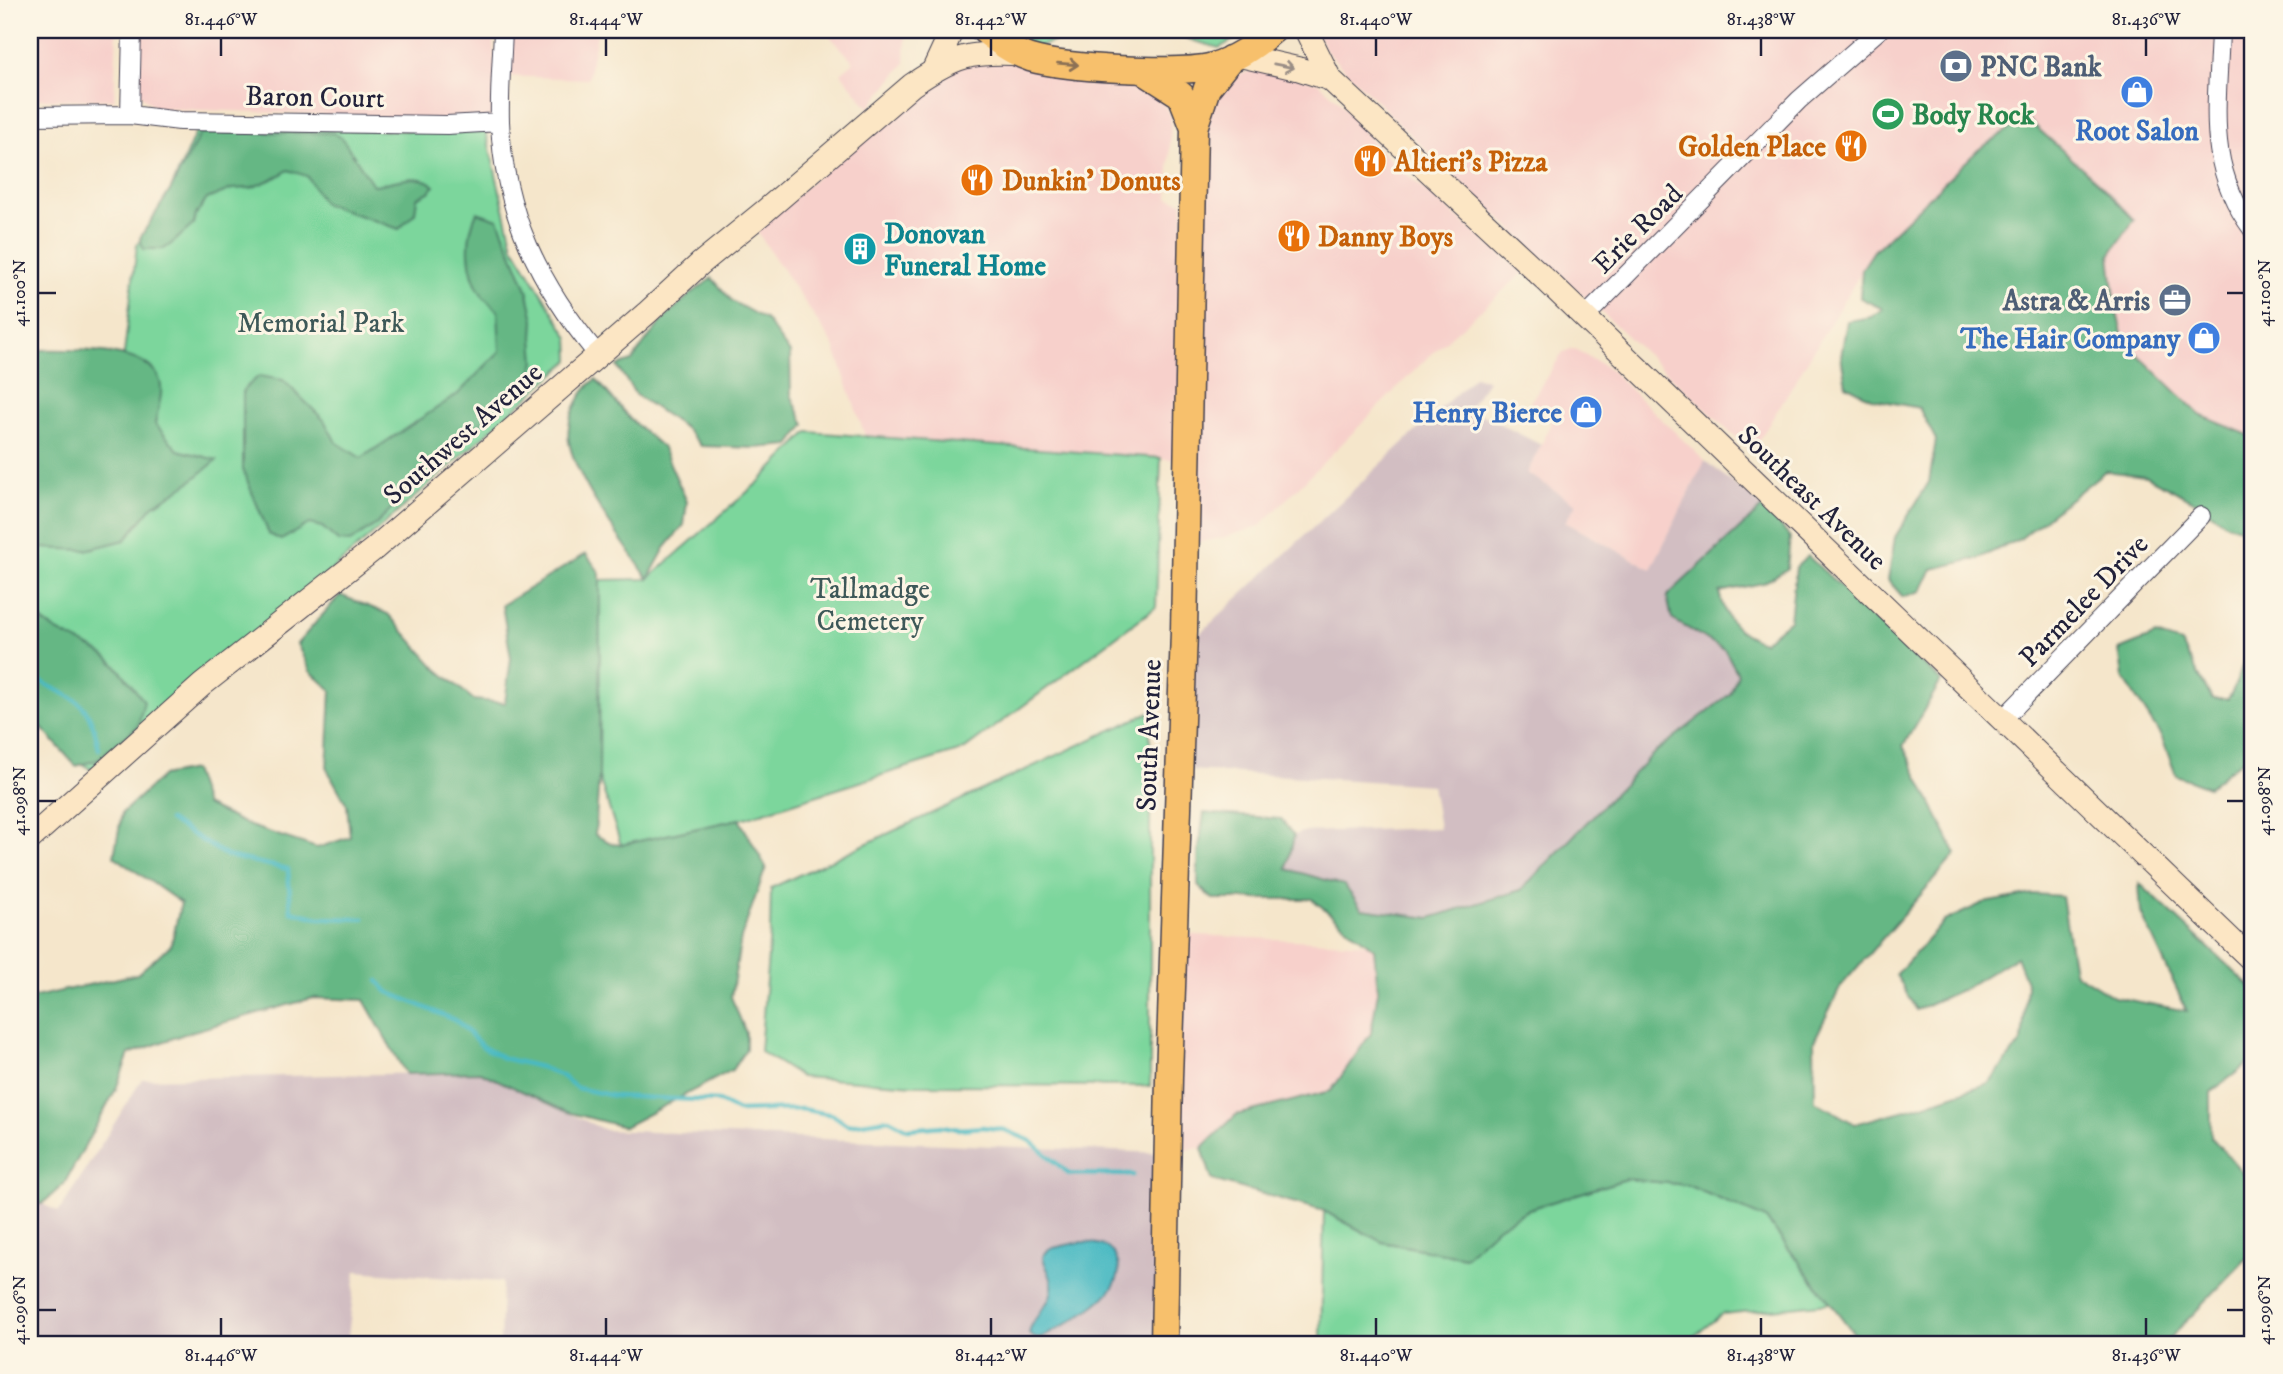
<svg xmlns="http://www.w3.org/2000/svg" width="2283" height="1374" font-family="'IM FELL DW Pica',serif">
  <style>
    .built { fill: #f7d0cb }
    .industrial { fill: #d2bec2 }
    .green { fill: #7cd69c; stroke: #4f7c6c; stroke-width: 2 }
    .forest { fill: #65b784; stroke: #446c60; stroke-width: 2 }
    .water { fill: #4ab9c2; stroke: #366e7e; stroke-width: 2 }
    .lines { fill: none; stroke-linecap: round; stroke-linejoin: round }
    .stream { stroke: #4ab9c2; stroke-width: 4.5 }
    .street-casing { stroke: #423f51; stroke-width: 20 }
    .secondary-casing { stroke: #423f51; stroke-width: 25 }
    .primary-casing { stroke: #423f51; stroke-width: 29 }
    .street { stroke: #fff; stroke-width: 18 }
    .secondary { stroke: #fce6c4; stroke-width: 23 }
    .primary { stroke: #f7c06c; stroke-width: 26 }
    .oneway { stroke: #8c7154 }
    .oneway2 { stroke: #9a8e86 }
    .ticks { fill: none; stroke: #22223b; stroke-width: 2.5 }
    .labels { text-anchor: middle; stroke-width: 6; stroke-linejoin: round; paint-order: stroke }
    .service-label { font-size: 28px; font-weight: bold; fill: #4e5e75; stroke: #fcf5e5; text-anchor: start }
    .street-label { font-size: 28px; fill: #22223b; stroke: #fcf5e5 }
    .leisure-label { font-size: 28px; font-weight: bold; fill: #27864d; stroke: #fcf5e5; text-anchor: start }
    .shop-label { font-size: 28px; font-weight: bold; fill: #366cbe; stroke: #fcf5e5; text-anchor: end }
    .food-label { font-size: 28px; font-weight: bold; fill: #c56008; stroke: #fcf5e5; text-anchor: start }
    .culture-label { font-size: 28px; font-weight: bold; fill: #0d838f; stroke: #fcf5e5; text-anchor: start }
    .park-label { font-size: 28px; fill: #3d5858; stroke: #fcf5e5 }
    .neatline { fill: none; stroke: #22223b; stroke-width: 2.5 }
    .ticks-label { font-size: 18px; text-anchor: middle; fill: #22223b }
  </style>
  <rect width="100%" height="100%" fill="#fcf5e5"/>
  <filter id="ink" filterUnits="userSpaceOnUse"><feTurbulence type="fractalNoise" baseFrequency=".0143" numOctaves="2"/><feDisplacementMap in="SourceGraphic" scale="14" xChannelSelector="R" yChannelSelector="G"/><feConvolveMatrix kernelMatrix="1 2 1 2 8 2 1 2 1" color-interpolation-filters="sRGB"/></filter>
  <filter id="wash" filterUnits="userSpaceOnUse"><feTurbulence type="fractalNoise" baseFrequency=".00686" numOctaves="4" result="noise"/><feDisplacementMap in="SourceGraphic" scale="28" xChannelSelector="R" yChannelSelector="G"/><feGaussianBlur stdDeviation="1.57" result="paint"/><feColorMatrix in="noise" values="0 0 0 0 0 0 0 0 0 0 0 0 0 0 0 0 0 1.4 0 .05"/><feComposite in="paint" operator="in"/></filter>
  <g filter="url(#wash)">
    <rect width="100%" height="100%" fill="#f5e6cb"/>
    <path class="built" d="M30 30H117L114 100 30 99Z
      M141 30H492L500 122 155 108 139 93Z
      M503 30H598L588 79 502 76Z
      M824 30H906L905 63 869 108 841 73 854 62Z
      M1315 30H2253V449L2200 415 2124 341 2048 142 2049 137 2026 118 1874 251 1752 452 1416 140 1328 53Z
      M993 56 1150 84 1171 116 1168 198 1183 202 1180 460 865 436 834 346 756 230 938 71Z
      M1261 69 1319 83 1340 102 1375 145 1400 169 1523 273 1428 357 1260 526 1222 538 1191 543 1205 108 1223 78Z
      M1575 349 1609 369 1705 461 1651 569 1565 522 1575 504 1527 473 1552 423 1529 404 1563 352Z
      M1177 934 1368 944 1374 949 1378 991 1371 1033 1331 1091 1236 1115 1202 1148 1174 1151Z"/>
    <path class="industrial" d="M1475 376 1488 381 1469 408 1541 445 1527 473 1576 504 1565 522 1651 569 1705 461 1763 507 1667 597 1672 619 1726 650 1738 674 1730 694 1653 754 1521 890 1430 918 1362 909 1344 885 1287 869 1294 836 1301 832 1439 828 1432 785 1190 770 1193 640Z
      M480 1072 605 1130 1162 1153 1156 1344H500L502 1282 356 1271 347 1344H30V1198L59 1212 142 1079Z"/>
    <path class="green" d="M1003 30H1096L1076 33 1036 48Z
      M1251 30 1219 48 1163 32 1136 31Z
      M198 127 486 132 513 246 569 338 570 360 340 563 91 770 30 719V460L124 354 137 245 171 189Z
      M808 432 1161 458 1156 607 965 749 745 818 621 845 599 777 600 580 648 579 761 480Z
      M1150 712V1086L915 1085 801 1077 760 1051 770 932 771 888Z
      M1626 1179 1687 1185 1766 1219 1830 1303 1722 1314 1684 1344H1431L1321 1338 1324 1211 1382 1242 1464 1257 1496 1228 1529 1209Z"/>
    <path class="forest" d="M2026 118 2100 184 2134 220 2110 255 2116 309 2124 341 2200 415 2253 437V532L2227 524 2192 500 2146 476 2105 471 2020 539 1979 558 1932 569 1921 591 1903 597 1888 580 1895 537 1929 482 1936 440 1919 408 1873 399 1846 385 1841 356 1847 321 1871 317 1883 309 1860 298 1862 269 1874 251 1978 150Z
      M228 132 333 133 342 138 373 185C394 183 417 170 435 186L429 192 417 198 415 213 399 229 323 203 307 176 288 170 277 177 251 188 232 189 207 199 196 215 194 224 170 245 164 249H143L140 238 171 189 200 134Z
      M477 212 498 219 527 289 534 320 533 337 535 362 528 385 441 456 377 524 350 542 338 541 322 527 309 524 281 540 269 534 243 470V390L259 376 283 380 324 420 336 442 361 458 458 394 500 351 498 311C493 306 486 301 482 295 466 271 465 237 477 212Z
      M712 278 732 301 766 320 790 353 791 395 805 425 790 445 756 448 701 446 685 428 636 395 617 366 632 361C658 322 674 306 712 278Z
      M30 350C60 350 150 345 160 381 164 393 157 411 155 424L178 450 217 460 190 482 153 506 125 540 86 550 40 548 30 543Z
      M596 379 630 419 663 448 687 502 684 525 665 548 648 579C623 540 578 486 569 442 565 421 580 391 596 379Z
      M1763 507 1790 537 1787 569 1763 583 1719 592C1725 620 1736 633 1763 642L1790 620 1796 567 1808 556 1941 681 1903 746 1956 854 1841 986 1814 1041 1815 1101 1855 1124 1920 1106 1989 1083 2022 1041 2027 985 2016 957 1963 989 1916 1010 1896 975 1944 921 1983 903 2033 894 2062 896 2074 972 2114 997 2187 1011 2141 913 2139 883 2253 989V1060L2211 1092V1137L2253 1184V1252L2164 1344H1862L1766 1219 1687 1185 1626 1179 1529 1209 1496 1228 1465 1257 1382 1242 1324 1211 1212 1180 1202 1148 1236 1115 1331 1091 1371 1033 1378 991 1374 949 1312 899H1213L1198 886V855L1204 813 1281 819 1294 836 1287 869 1344 885 1362 909 1430 918 1521 890 1653 754 1730 694 1738 674 1725 650 1672 619 1667 596Z
      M586 554 600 573 599 777 595 835 613 844 621 845 739 819 766 867 741 938 731 997 746 1033V1049L732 1070 624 1127 567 1112 480 1072 406 1074 364 1000 313 998 190 1032 129 1054 116 1089 64 1184 42 1204H30V998L137 974 171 945 181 903 114 856 122 813 162 776 193 770 205 805 250 826 317 848 350 837 347 805 327 769 331 690 310 671 297 644 340 595 388 614 437 669 474 700 505 703 511 658 502 605Z
      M30 608C48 633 79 639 104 655 119 665 132 687 144 701L138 726 97 760 76 766 38 724 30 720Z
      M2253 632V751L2208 787 2176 775 2162 738 2123 677 2119 650 2156 635 2181 643 2212 699H2228C2241 678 2244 655 2253 632Z"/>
    <path class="water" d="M1080 1242C1096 1243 1111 1244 1117 1260 1131 1294 1065 1324 1042 1338H1035L1029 1334C1031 1318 1050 1306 1052 1289 1054 1277 1044 1267 1043 1256L1049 1249Z"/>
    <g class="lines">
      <path class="stream" d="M30 672C43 687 63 690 78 702 91 712 96 734 99 749
        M169 820 227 856 288 869 291 911 319 918 364 919
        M378 981 388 992 457 1021 483 1047 503 1058 540 1067 560 1075 577 1088 614 1096 718 1101 738 1111 802 1109 833 1115 848 1125 889 1119 908 1129 942 1126 958 1129 983 1127 1005 1130 1031 1141 1069 1174 1133 1175"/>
    </g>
  </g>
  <g filter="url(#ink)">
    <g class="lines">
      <defs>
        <path id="street" d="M503 30C502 60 499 91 500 121 503 212 540 285 597 354
          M2220 30C2218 105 2204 165 2253 230
          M130 115 132 30
          M30 116 130 115 180 121 447 125 500 122
          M1584 318 1799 100 1879 30
          M2002 720 2201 516"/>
        <path id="secondary" d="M1306 30 1330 79
          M1238 55 1299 69 1330 79 1547 281 2253 961
          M933 71 952 30
          M30 839 202 685 374 549 648 312 700 264 765 211 912 85C954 56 971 51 1021 54"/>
        <path id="primary" d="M984 30C998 41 1012 52 1030 58 1063 68 1180 75 1213 66 1236 59 1255 46 1273 30
          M1142 70 1181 95 1194 128
          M1164 1344 1169 1077 1184 631 1194 128 1207 88 1230 59"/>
      </defs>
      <use href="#street" class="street-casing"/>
      <use href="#secondary" class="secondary-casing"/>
      <use href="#primary" class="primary-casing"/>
      <use href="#street" class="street"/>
      <use href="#secondary" class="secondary"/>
      <use href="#primary" class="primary"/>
    </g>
    <defs><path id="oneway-shaft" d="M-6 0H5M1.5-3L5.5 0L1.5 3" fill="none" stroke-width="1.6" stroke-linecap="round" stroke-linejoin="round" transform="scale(1.75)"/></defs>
    <use class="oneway" href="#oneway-shaft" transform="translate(1068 64) rotate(5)"/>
    <use class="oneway2" href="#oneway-shaft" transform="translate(1284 66) rotate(11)"/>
  </g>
  <path class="ticks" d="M221 38V56M606 38V56M991 38V56M1376 38V56M1761 38V56M2146 38V56M38 293H56M2227 293H2244M38 801H56M2227 801H2244M38 1310H56M2227 1310H2244M221 1318V1336M606 1318V1336M991 1318V1336M1376 1318V1336M1761 1318V1336M2146 1318V1336"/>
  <defs>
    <symbol id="bank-disc" viewBox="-11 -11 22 22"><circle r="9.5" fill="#5c6f8a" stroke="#fcf5e5"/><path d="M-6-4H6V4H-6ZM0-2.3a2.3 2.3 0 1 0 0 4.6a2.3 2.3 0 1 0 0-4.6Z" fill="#fff"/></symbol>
    <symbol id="shop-disc" viewBox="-11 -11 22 22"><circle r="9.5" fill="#3f7fe0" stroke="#fcf5e5"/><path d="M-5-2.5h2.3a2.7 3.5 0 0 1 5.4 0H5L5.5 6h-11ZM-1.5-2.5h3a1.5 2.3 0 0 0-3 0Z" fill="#fff"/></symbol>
    <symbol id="stadium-disc" viewBox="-11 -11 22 22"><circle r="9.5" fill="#2e9e5b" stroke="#fcf5e5"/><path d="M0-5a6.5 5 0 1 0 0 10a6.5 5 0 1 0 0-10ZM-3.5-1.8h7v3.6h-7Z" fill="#fff"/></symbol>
    <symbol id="restaurant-disc" viewBox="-11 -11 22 22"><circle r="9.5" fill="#e8710a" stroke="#fcf5e5"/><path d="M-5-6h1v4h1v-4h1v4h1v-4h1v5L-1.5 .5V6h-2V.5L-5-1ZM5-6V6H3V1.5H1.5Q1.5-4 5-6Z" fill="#fff"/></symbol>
    <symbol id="building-disc" viewBox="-11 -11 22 22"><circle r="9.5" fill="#0f9aa8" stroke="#fcf5e5"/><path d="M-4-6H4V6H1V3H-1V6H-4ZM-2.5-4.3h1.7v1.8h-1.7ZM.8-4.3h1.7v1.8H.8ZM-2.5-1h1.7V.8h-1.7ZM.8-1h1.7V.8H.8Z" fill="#fff"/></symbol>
    <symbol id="office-disc" viewBox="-11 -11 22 22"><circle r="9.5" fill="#5c6f8a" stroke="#fcf5e5"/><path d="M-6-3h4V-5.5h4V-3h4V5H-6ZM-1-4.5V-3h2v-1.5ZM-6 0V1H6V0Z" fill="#fff"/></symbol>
  </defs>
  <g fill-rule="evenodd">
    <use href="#bank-disc" x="1937" y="47" width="38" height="38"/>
    <use href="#shop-disc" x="2118" y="73" width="38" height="38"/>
    <use href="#stadium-disc" x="1869" y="95" width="38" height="38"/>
    <use href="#restaurant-disc" x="1832" y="127" width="38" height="38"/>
    <use href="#restaurant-disc" x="1351" y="142" width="38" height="38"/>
    <use href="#restaurant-disc" x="958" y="161" width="38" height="38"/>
    <use href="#restaurant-disc" x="1275" y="217" width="38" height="38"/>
    <use href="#building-disc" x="841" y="230" width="38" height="38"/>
    <use href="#office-disc" x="2156" y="281" width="38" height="38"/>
    <use href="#shop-disc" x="2185" y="319" width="38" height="38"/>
    <use href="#shop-disc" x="1567" y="393" width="38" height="38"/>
  </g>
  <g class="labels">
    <g class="service-label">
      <text x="1980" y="76">PNC Bank</text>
      <text x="2150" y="310" text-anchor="end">Astra &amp; Arris</text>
    </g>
    <g class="street-label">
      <text transform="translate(315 96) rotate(1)" y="10">Baron Court</text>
      <text transform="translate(1637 228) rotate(-45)" y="10">Erie Road</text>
      <text transform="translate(462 433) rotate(-41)" y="10">Southwest Avenue</text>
      <text transform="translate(1813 497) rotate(44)" y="10">Southeast Avenue</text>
      <text transform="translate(2083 600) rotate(-46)" y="10">Parmelee Drive</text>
      <text transform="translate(1148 735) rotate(-88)" y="10">South Avenue</text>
    </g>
    <g class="leisure-label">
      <text x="1912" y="124">Body Rock</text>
    </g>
    <g class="shop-label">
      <text x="2137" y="140" text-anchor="middle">Root Salon</text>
      <text x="2180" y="348">The Hair Company</text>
      <text x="1562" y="422">Henry Bierce</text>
    </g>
    <g class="food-label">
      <text x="1826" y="156" text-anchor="end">Golden Place</text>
      <text x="1394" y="171">Altieri's Pizza</text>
      <text x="1002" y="190">Dunkin' Donuts</text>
      <text x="1318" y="246">Danny Boys</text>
    </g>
    <g class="culture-label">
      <text x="884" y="243">Donovan<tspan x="884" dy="32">Funeral Home</tspan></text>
    </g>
    <g class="park-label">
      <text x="321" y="332">Memorial Park</text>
      <text x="870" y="598">Tallmadge<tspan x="870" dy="32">Cemetery</tspan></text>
    </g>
  </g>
  <rect width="2283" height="1374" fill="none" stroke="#fcf5e5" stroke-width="77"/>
  <rect x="38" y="38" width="2206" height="1298" class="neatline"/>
  <g class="ticks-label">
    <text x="221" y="25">81.446°W</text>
    <text x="606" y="25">81.444°W</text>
    <text x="991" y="25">81.442°W</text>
    <text x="1376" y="25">81.440°W</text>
    <text x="1761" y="25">81.438°W</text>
    <text x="2146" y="25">81.436°W</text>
    <text transform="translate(19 293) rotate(-90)" y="6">41.100°N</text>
    <text transform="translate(2264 293) rotate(-90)" y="6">41.100°N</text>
    <text transform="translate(19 801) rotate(-90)" y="6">41.098°N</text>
    <text transform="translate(2264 801) rotate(-90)" y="6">41.098°N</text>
    <text transform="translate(19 1310) rotate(-90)" y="6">41.096°N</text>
    <text transform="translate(2264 1310) rotate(-90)" y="6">41.096°N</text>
    <text x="221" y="1361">81.446°W</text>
    <text x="606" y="1361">81.444°W</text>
    <text x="991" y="1361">81.442°W</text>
    <text x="1376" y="1361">81.440°W</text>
    <text x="1761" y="1361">81.438°W</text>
    <text x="2146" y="1361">81.436°W</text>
  </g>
</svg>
